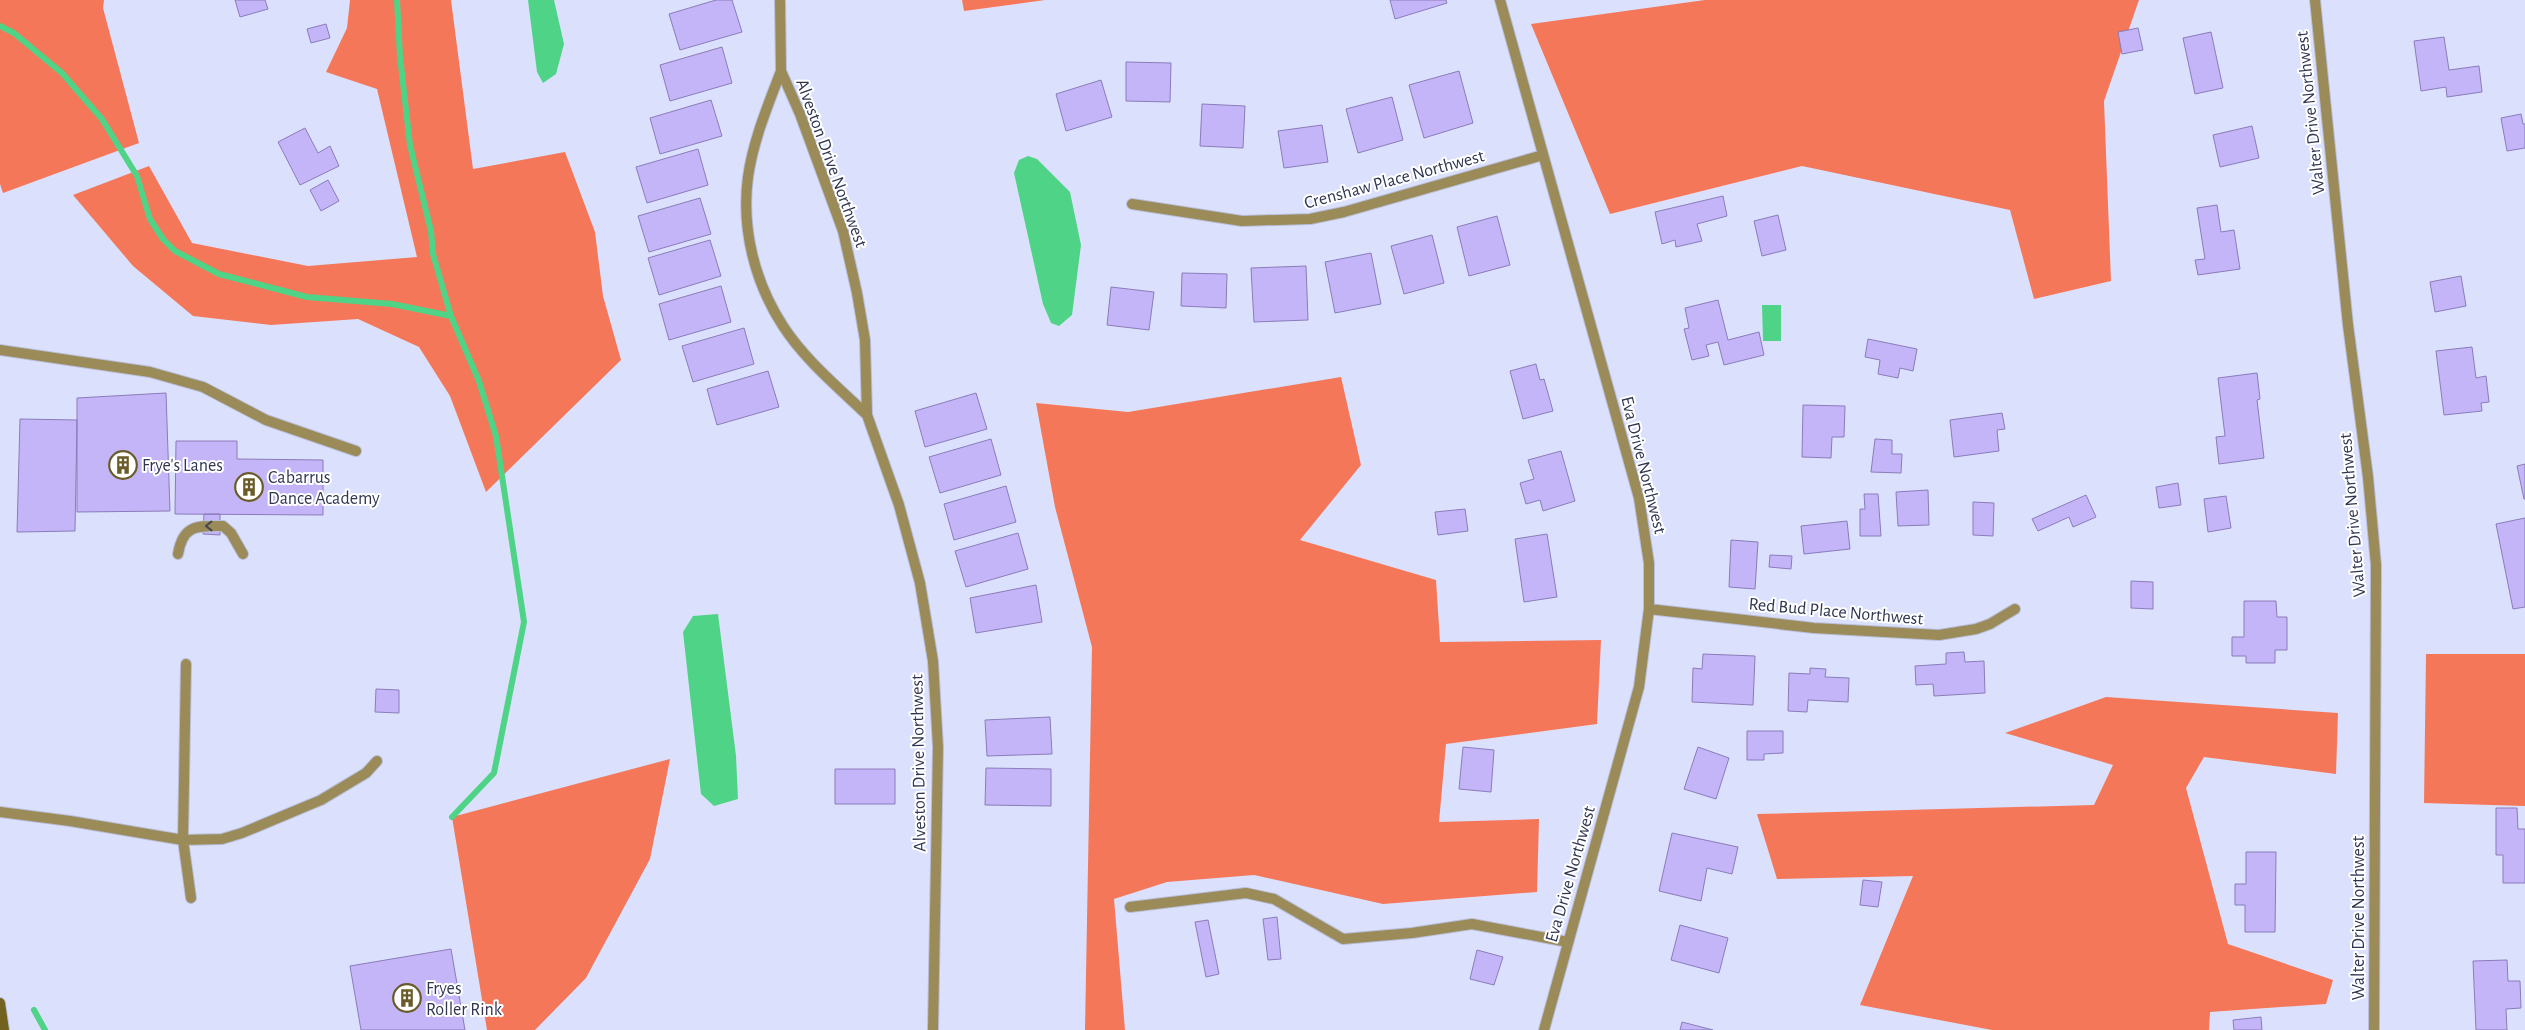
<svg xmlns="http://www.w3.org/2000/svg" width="2525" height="1030" font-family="'Alegreya Sans',sans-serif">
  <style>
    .forest { fill: #f4775a }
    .water { fill: #4fd386 }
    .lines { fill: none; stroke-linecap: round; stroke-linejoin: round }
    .stream { stroke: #4fd386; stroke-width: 6 }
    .building { fill: #c4b5f9; stroke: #8a7cb9 }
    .service-casing { stroke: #b9bfda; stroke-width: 12 }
    .minor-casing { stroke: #b9bfda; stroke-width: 12 }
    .secondary-casing { stroke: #b9bfda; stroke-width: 12 }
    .service { stroke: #9a8b58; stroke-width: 10 }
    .minor { stroke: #9a8b58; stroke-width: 10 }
    .secondary { stroke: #73621f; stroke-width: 10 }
    .oneway { stroke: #454752 }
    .labels { text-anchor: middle; stroke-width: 4; stroke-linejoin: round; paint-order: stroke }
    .street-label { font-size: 18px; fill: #303650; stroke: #fff }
    .poi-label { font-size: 18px; fill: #303650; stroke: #fff; text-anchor: start }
  </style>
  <rect width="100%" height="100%" fill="#dbe1fc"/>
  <path class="forest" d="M0 0H104L103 8 139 143 3 193 0 184Z
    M350 0H451L473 169 565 152 595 232 603 296 621 360 486 492 450 396 419 347 358 319 271 325 193 316 133 266 73 195 149 166 192 243 308 266 417 257 377 89 326 72 347 28Z
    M962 0H1045L964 11Z
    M1705 0H2139L2104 101 2111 281 2034 299 2010 210 1802 166 1610 214 1531 24Z
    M1341 377 1361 465 1300 540 1436 580 1440 642 1601 640 1597 724 1446 744 1439 822 1539 819 1537 892 1383 904 1254 875 1167 882 1114 899 1125 1030H1085L1092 647 1055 507 1036 403 1128 412Z
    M2426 654H2525V806L2424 803Z
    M2106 697 2338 713 2336 774 2204 757 2186 788 2228 944 2333 980 2326 1004 2210 1012 2209 1030H1992L1860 1005 1913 876 1777 879 1757 814 2094 805 2113 765 2005 733Z
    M670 759 650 859 586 978 535 1030H487L452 817Z"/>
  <path class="water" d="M528 0H554L564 44 556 74 543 83 537 72Z
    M1028 156 1037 159 1070 192 1081 245 1072 315 1059 326 1051 323 1043 304 1014 173 1019 160Z
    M1762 305H1781V341H1763Z
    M718 614 736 756 738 799 714 806 701 794 683 632 693 616Z"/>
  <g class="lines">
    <path class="stream" d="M397 0 400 56 410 145 431 231 433 254 451 316 479 381 496 436 524 622 494 773 452 817
      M0 26 14 33 62 73 102 119 137 176 150 219 163 239 175 251 219 274 307 297 392 304 451 316
      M34 1010 45 1030"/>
  </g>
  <path class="building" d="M235 0H265L268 9 240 17Z
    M716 0H732L742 32 680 50 669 14Z
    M1390 0H1446L1447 3 1395 19Z
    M326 24 330 38 311 43 307 29Z
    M2138 28 2143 50 2122 54 2118 32Z
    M2211 32 2223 88 2195 94 2183 38Z
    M2444 37 2449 70 2479 66 2482 92 2447 97 2446 87 2421 91 2414 41Z
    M722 47 732 83 670 101 660 65Z
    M1126 62 1171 63 1170 102 1126 101Z
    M1459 71 1473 123 1424 138 1409 85Z
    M1101 80 1112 117 1066 131 1056 94Z
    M1392 97 1403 140 1358 153 1346 109Z
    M711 100 722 136 660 154 650 118Z
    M1202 104 1245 106 1243 148 1200 146Z
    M2521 114 2523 124H2525V148L2507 151 2501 118Z
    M1322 125 1328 162 1284 168 1278 131Z
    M2252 126 2259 158 2220 167 2213 135Z
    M305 128 318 153 330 146 339 166 300 185 278 142Z
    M698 149 708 185 647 203 636 167Z
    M328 180 339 201 321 211 310 190Z
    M1723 196 1727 216 1697 224 1702 241 1676 247 1675 240 1662 244 1655 212Z
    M700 198 711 234 649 252 638 216Z
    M2217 205 2221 232 2234 230 2240 269 2198 275 2195 260 2205 259 2197 208Z
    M1778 215 1786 250 1762 256 1754 221Z
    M1497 216 1510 265 1469 276 1457 227Z
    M1432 235 1444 283 1404 294 1391 246Z
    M710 240 721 276 659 295 648 258Z
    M1371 253 1381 304 1335 313 1325 262Z
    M1306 266 1308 320 1254 322 1251 268Z
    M1182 273 1227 274 1226 308 1181 306Z
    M2461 276 2466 306 2435 312 2430 282Z
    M721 286 731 322 669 340 659 304Z
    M1111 287 1154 292 1149 330 1107 325Z
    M1718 300 1728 340 1759 332 1764 355 1724 365 1718 342 1706 345 1709 356 1692 360 1684 329 1689 328 1685 308Z
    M744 328 754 364 693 382 682 346Z
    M1868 339 1917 349 1913 371 1900 368 1898 378 1878 374 1880 360 1865 357Z
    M2472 347 2476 378 2486 376 2489 402 2481 403 2482 411 2444 415 2436 351Z
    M1536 364 1540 380 1544 379 1553 411 1523 419 1510 371Z
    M768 371 779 407 717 425 707 389Z
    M2257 373 2260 399 2257 400 2264 458 2219 464 2216 437 2225 436 2218 378Z
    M166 393 170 511 77 512V398Z
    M976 393 987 429 925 447 915 411Z
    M1803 405 1845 406 1844 437H1832L1831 458 1802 457Z
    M2002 413 2005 429 1997 430 1999 451 1954 457 1950 420Z
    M20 419 77 420 75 531 17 532Z
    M991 439 1001 475 940 493 929 457Z
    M1875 439 1892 440V454H1902L1901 473 1871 472Z
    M176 441H237V459L323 460V515L175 514Z
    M1561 451 1575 501 1543 511 1540 500 1526 504 1520 483 1534 479 1528 460Z
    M2525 464V499H2524L2517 466Z
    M2178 483 2181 505 2159 508 2156 487Z
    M1006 486 1016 522 954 540 944 504Z
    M1928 490 1929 525 1898 526 1896 492Z
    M1864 494H1878L1881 536H1860V509H1865Z
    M2086 495 2096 517 2073 527 2069 517 2038 531 2032 519Z
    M2226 496 2231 528 2208 532 2204 499Z
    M1973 502 1994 503 1993 536 1973 535Z
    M1465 509 1468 531 1438 535 1435 512Z
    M204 514H220V535L203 534Z
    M2525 518V607L2513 609 2496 524Z
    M1847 521 1850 549 1804 554 1801 526Z
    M1018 533 1028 569 966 587 955 551Z
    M1547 534 1557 597 1524 602 1515 539Z
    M1731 540 1758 542 1755 589 1729 587Z
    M1770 555 1792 556 1791 569 1769 567Z
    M2131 581 2153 582V609L2131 608Z
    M1036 585 1042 622 976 633 970 598Z
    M2244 601H2276L2277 617H2287V650H2275V663H2246V656H2232V637H2244Z
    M1964 652 1965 662 1984 661 1985 693 1934 696 1933 684 1916 685 1915 666 1946 664V653Z
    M1703 654 1755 656 1753 705 1692 702 1693 668 1702 669Z
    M1810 668 1826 669 1825 677 1849 678 1848 702 1808 700 1807 712 1788 711 1789 673 1810 674Z
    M376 689 399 690V713L375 712Z
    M1050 717 1052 754 987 756 985 720Z
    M1747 731H1783V753L1764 754V760H1747Z
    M1463 747 1494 750 1491 792 1459 789Z
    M1698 747 1729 758 1716 799 1684 789Z
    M986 768 1051 769V806L985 805Z
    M835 769H895V804H835Z
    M2496 808H2517L2518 829H2525V883H2503V855H2496Z
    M1672 833 1738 847 1732 874 1707 868 1701 901 1659 891Z
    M2246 852H2276L2275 932H2245V905H2235V884H2246Z
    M1863 880 1882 882 1878 907 1860 905Z
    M1277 917 1281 959 1268 960 1263 919Z
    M1208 920 1219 974 1206 977 1195 922Z
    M1680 925 1728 938 1719 973 1671 960Z
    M451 949 465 1030H361L350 966Z
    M1477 950 1503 957 1494 985 1470 979Z
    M2507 960 2508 981H2520L2521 1008 2506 1009 2507 1030H2476L2473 961Z
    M2261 1017 2262 1030H2234L2233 1020Z
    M1682 1022 1713 1030H1680Z"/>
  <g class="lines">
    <defs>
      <path id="service" d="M0 350 150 372 203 387 266 420 356 451
        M178 554C183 524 198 526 223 526L231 533 243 554
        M186 664 183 840 222 839 242 833 321 800 366 773 377 761
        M0 812 70 821 183 840 191 898"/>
      <path id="minor" d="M780 0 781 71 800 114 843 231 857 293 865 340 867 415 899 505 920 583 933 661 938 747 933 1030
        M1500 0 1639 498 1649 563V609L1639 687 1544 1030
        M2315 0 2348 325 2368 477 2376 565 2374 1030
        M781 71C768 105 753 141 748 177 741 229 755 283 783 326 805 360 838 387 867 415
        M1132 204 1242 221 1310 219 1344 212 1543 155
        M1649 609 1814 628 1939 635 1976 629 1990 624 2015 609
        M1130 907 1246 893 1274 899 1343 939 1412 933 1472 924 1568 942"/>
      <path id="secondary" d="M0 1003 4 1030"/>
    </defs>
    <use href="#service" class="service-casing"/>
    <use href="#minor" class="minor-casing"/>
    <use href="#secondary" class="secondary-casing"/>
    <use href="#service" class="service"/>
    <use href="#minor" class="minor"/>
    <use href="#secondary" class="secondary"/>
  </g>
  <defs><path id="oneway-chevron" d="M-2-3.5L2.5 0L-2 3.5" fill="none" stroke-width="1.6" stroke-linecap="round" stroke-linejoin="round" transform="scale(1.25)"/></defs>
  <use class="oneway" href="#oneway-chevron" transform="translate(209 526) rotate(179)"/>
  <defs>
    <symbol id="building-ring" viewBox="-11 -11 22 22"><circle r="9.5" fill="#fff" stroke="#6a5c29" stroke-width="1.5"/><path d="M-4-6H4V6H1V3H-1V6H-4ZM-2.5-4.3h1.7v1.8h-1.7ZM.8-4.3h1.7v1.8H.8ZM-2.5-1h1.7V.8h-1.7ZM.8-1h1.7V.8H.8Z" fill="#6a5c29"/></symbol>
  </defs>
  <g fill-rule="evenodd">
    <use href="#building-ring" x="107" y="449" width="32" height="32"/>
    <use href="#building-ring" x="233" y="471" width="32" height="32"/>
    <use href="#building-ring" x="391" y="982" width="32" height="32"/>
  </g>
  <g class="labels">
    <g class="street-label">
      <text transform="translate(2310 113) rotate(-96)" y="6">Walter Drive Northwest</text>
      <text transform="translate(832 163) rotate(70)" y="6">Alveston Drive Northwest</text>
      <text transform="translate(1394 179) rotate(-15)" y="6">Crenshaw Place Northwest</text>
      <text transform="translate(1644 465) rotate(76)" y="6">Eva Drive Northwest</text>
      <text transform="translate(2352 515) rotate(-95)" y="6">Walter Drive Northwest</text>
      <text transform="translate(1836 611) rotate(5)" y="6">Red Bud Place Northwest</text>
      <text transform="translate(918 763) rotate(-91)" y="6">Alveston Drive Northwest</text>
      <text transform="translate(1570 874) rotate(-74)" y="6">Eva Drive Northwest</text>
      <text transform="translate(2358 918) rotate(-90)" y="6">Walter Drive Northwest</text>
    </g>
    <g class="poi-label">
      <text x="142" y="471">Frye's Lanes</text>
      <text x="268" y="483">Cabarrus<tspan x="268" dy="21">Dance Academy</tspan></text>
      <text x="426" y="994">Fryes<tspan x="426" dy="21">Roller Rink</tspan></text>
    </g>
  </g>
</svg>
